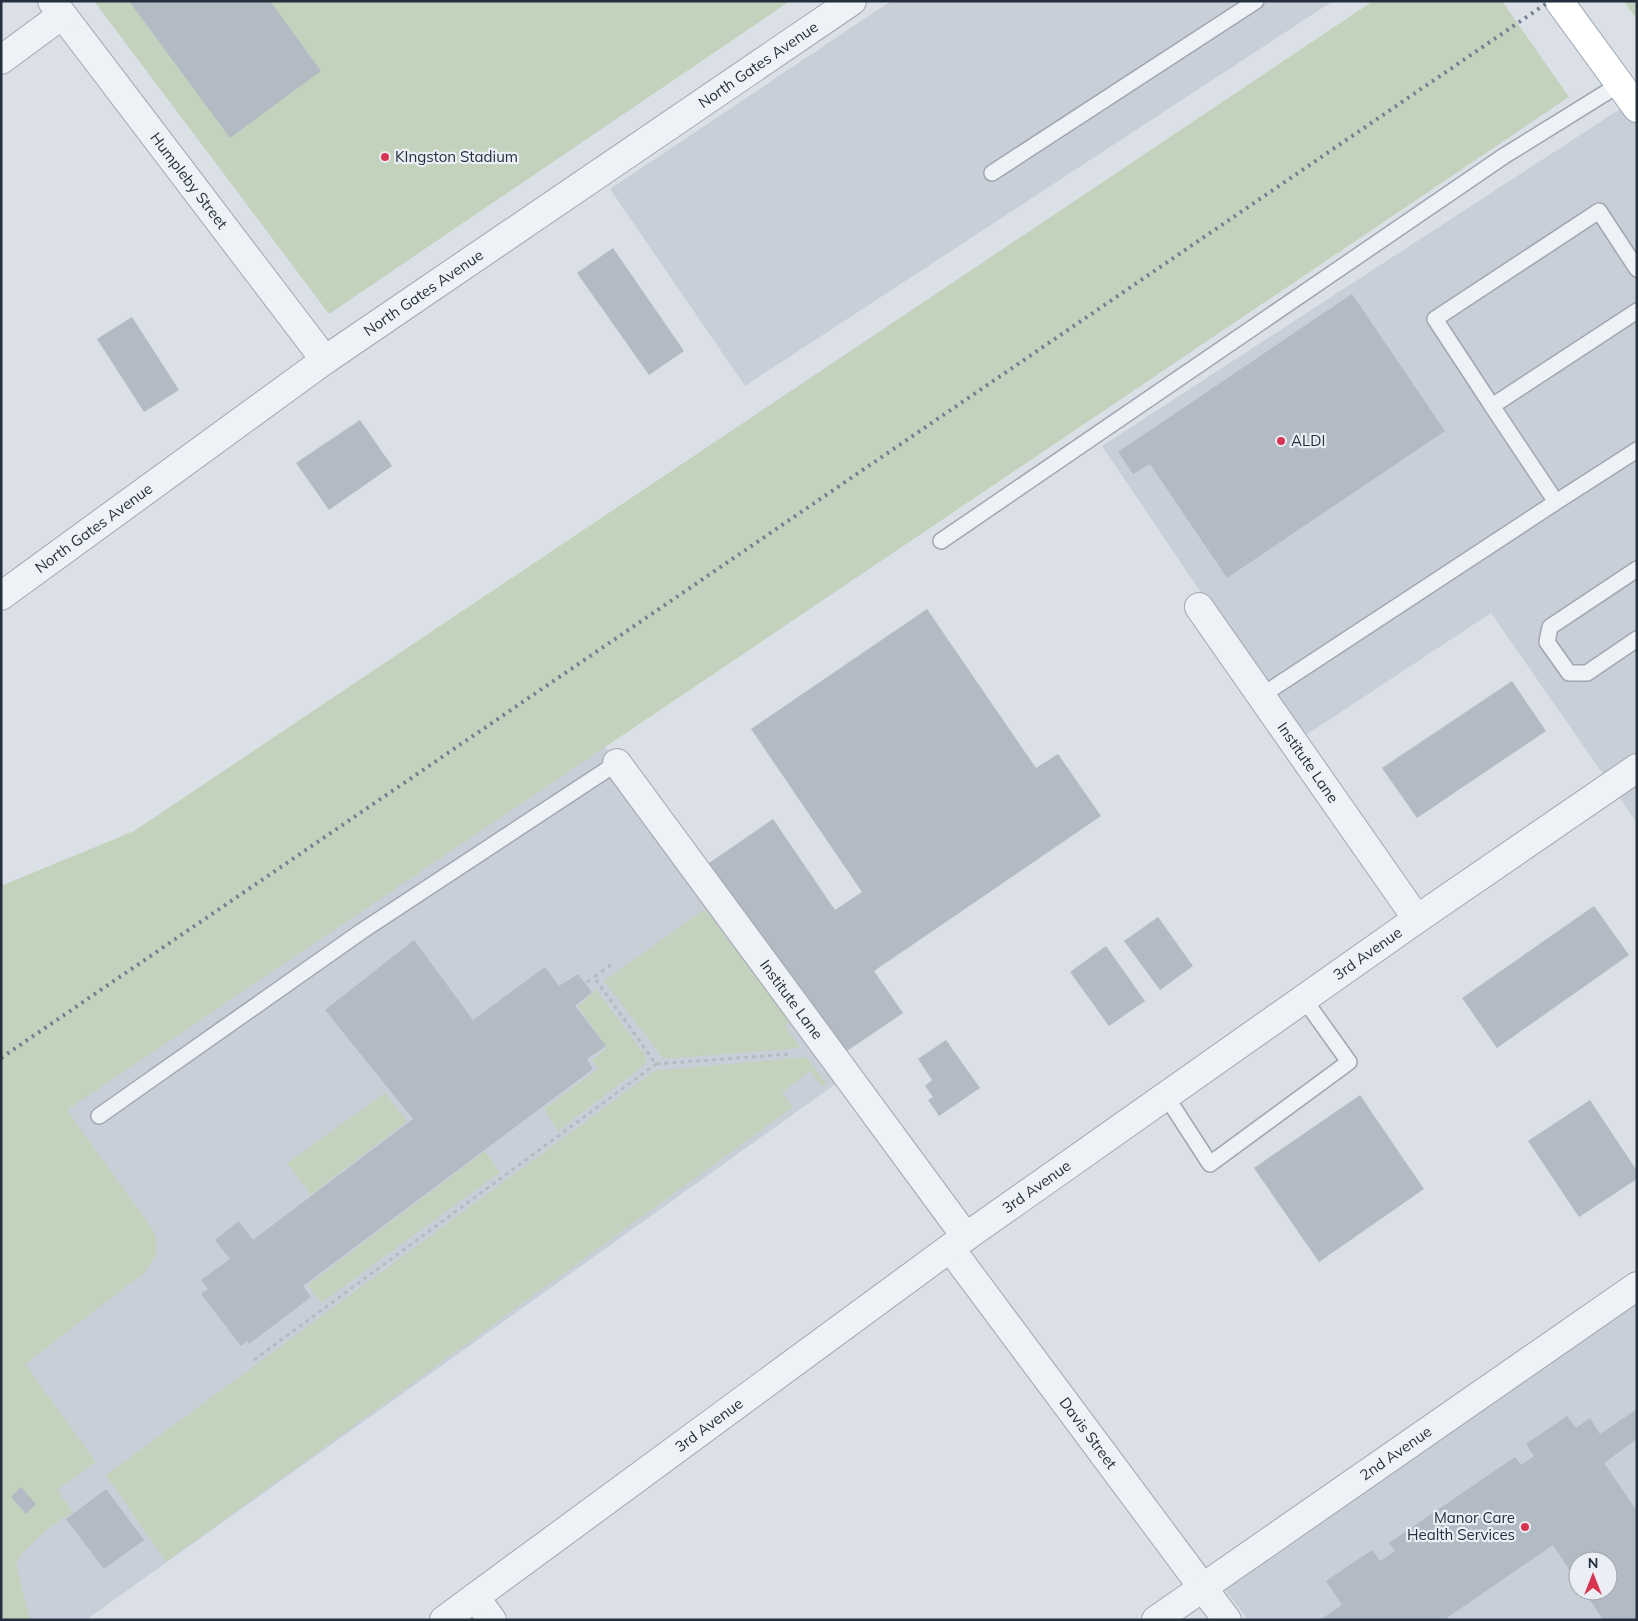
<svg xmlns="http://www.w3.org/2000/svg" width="1638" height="1621" font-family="Mulish,sans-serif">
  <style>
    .built { fill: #c9cfd9; fill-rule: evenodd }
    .green { fill: #c2d2bc }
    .building { fill: #b2bac4 }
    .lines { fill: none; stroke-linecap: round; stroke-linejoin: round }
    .lane-casing { stroke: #a0a7b1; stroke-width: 18 }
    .street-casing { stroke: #a0a7b1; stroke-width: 30 }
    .primary-casing { stroke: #9aa5b3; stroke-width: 30 }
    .path { stroke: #b5bbc2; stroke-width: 3; stroke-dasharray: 4 4; stroke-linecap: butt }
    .lane { stroke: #eef1f5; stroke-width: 15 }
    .street { stroke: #eef1f5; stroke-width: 28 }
    .primary { stroke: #fff; stroke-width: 28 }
    .rail { stroke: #748092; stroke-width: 4; stroke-dasharray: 2.5 5; stroke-linecap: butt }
    .poi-dot { fill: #d73653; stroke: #ebeff5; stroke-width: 2 }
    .labels { text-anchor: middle; stroke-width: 4.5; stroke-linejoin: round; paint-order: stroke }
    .street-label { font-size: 15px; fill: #242f3e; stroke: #ebeff5 }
    .poi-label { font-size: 15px; fill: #242f3e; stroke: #ebeff5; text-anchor: start }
  </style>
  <rect width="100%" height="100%" fill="#dbe0e7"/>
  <path class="built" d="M891 1H1333L745 386 610 189Z
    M1637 98V823L1491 613 1300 739 1102 446Z
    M572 700 841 1080 86 1620H1V1093Z
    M1637 1301V1620H1248L1223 1587ZM1578 1561H1608V1591H1578Z"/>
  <path class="green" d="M94 1H790L329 314Z
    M1373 1H1502L1569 97 67 1110 153 1230C161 1250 156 1256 144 1273L25 1364 96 1462 57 1490 73 1512C51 1525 32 1541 16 1562L30 1620H1V886L134 831Z
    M1624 1H1637V20Z
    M705 909 790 1022 785 1026 800 1048 664 1059 604 981Z
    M596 989 645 1055 647 1063 558 1131 544 1109 598 1069 592 1060 607 1048 578 1007Z
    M806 1057 826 1083 822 1086 810 1071 782 1093 793 1107 166 1562 106 1475 654 1071Z
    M385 1093 407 1121 311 1195 287 1163Z
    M485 1151 500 1172 321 1303 308 1285Z"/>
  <path class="building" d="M129 1H270L321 71 230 138Z
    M613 248 684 351 649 375 577 273Z
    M1352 294 1445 431 1227 578 1150 464 1133 474 1118 452Z
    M132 317 179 390 144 412 97 339Z
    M360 420 392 466 329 510 296 463Z
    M927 609 1036 768 1058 754 1101 816 874 971 903 1013 841 1055 709 863 773 819 835 910 862 892 751 729Z
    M1512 681 1546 731 1417 818 1382 768Z
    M1594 906 1629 955 1497 1048 1462 998Z
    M1158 917 1193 966 1160 990 1124 941Z
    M414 940 473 1020 545 967 559 986 578 974 592 992 575 1006 606 1046 587 1059 593 1069 303 1286 311 1297 249 1344 247 1341 241 1346 201 1294 208 1289 201 1280 230 1259 215 1240 239 1221 253 1240 413 1119 325 1010Z
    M1106 946 1145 1001 1109 1026 1070 972Z
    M946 1040 980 1088 939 1116 928 1100 933 1097 925 1086 932 1080 918 1059Z
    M1360 1095 1424 1189 1319 1262 1254 1168Z
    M1590 1100 1637 1171V1179L1579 1217 1528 1141Z
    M1637 1409V1439L1604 1463 1637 1511V1620H1603L1584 1591H1608V1561H1578V1583L1553 1545 1444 1620H1320L1342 1605 1326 1581 1372 1550 1380 1561 1395 1551 1389 1543 1515 1457 1521 1465 1534 1456 1526 1444 1567 1416 1576 1428 1590 1418 1600 1434Z
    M21 1487 36 1504 26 1514 11 1497Z
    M106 1489 144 1540 104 1569 66 1519Z"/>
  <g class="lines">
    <defs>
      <path id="lane" d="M992 173 1256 1
        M1492 406 1435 319 1599 211 1637 269
        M1556 502 1637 450
        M941 541 1504 156 1620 84
        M1637 569 1550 627 1547 642 1569 673H1587L1637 639
        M1261 696 1556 502 1492 406 1637 311
        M1166 1096 1210 1164 1349 1062 1304 999
        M99 1116 362 931 617 763"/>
      <g id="street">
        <path id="s1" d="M52 1 325 360"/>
        <path d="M1 60 62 15"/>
        <path id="s2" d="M1 596 325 360 852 1"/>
        <path id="s3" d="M1199 607 1417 919"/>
        <path id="s4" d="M617 763 966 1237"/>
        <path id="s5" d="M950 1248 1227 1620"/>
        <path d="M475 1597 492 1620"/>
        <path id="s6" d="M444 1620 950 1248 1417 919 1637 768"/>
        <path id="s7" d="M1156 1620 1637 1286"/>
      </g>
      <path id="primary" d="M1559 1 1637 108"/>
    </defs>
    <use href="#lane" class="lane-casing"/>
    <use href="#street" class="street-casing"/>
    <use href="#primary" class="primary-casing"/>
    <path class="path" d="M611 965 594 977 656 1064 791 1054
      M587 982 594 977
      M254 1360 656 1064"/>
    <use href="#lane" class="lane"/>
    <use href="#street" class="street"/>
    <use href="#primary" class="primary"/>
    <path class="rail" d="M1 1058 1550 1"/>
  </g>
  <g class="poi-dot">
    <circle cx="385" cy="157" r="5"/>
    <circle cx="1281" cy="441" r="5"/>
    <circle cx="1525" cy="1527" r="5"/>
  </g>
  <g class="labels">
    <g class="street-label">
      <text dy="5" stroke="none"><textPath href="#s2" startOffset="925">North Gates Avenue</textPath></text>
      <text dy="5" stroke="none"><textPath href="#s1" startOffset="226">Humpleby Street</textPath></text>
      <text dy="5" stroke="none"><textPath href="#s2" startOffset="520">North Gates Avenue</textPath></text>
      <text dy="5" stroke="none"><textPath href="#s2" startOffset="115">North Gates Avenue</textPath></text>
      <text dy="5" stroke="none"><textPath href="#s3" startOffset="190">Institute Lane</textPath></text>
      <text dy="5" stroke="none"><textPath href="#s6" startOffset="1139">3rd Avenue</textPath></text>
      <text dy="5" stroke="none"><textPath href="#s4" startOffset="294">Institute Lane</textPath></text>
      <text dy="5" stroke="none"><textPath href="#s6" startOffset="734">3rd Avenue</textPath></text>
      <text dy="5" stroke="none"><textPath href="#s6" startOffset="329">3rd Avenue</textPath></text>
      <text dy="5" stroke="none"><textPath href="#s5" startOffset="231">Davis Street</textPath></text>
      <text dy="5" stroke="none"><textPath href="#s7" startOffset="292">2nd Avenue</textPath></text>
    </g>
    <g class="poi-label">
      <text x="395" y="162">KIngston Stadium</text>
      <text x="1291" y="446">ALDI</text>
      <text x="1515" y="1523" text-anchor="end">Manor Care<tspan x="1515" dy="17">Health Services</tspan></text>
    </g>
  </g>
  <rect width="1638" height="1621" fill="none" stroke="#242f3e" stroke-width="5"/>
  <g transform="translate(1593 1576)"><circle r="24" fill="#ebeff5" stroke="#9ba2ac"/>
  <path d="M0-4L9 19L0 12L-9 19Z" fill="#d73653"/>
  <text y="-8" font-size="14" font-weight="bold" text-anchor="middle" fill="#242f3e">N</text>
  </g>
</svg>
